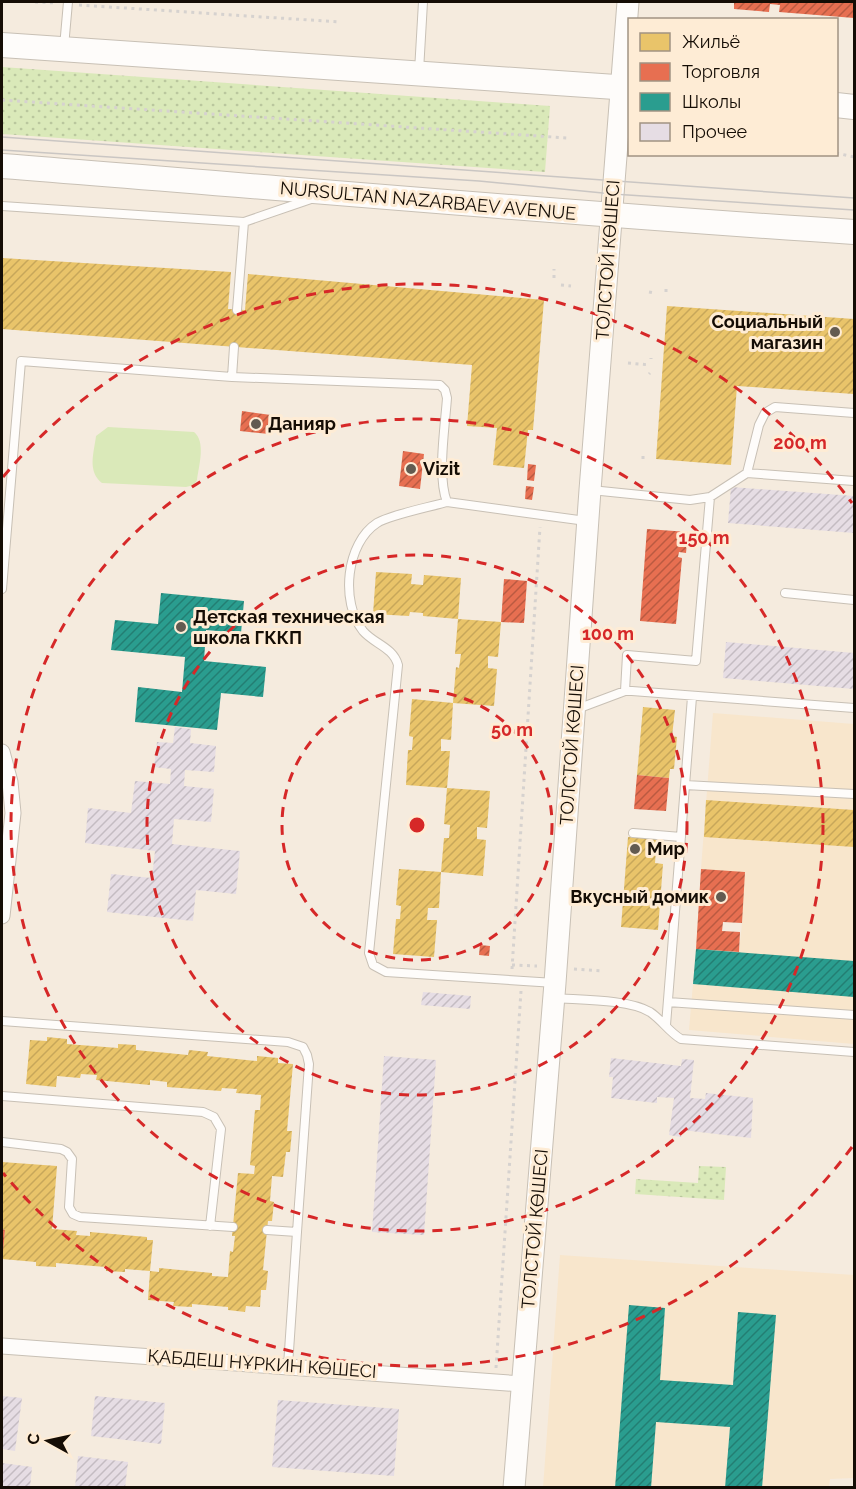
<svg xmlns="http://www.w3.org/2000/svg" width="856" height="1489" font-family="Raleway,sans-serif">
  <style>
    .built { fill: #f8e6cc }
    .green { fill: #dae9b9 }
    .park { fill: url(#park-dots) }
    .homes { fill: url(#homes-hatch) }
    .shops { fill: url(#shops-hatch) }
    .schools { fill: url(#schools-hatch) }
    .building { fill: url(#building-hatch) }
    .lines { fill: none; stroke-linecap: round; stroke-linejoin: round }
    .service-casing { stroke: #c8c0b5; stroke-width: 10 }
    .minor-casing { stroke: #c8c0b5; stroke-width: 17 }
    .secondary-casing { stroke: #c8c0b5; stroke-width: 23 }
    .primary-casing { stroke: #c8c0b5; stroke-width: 26 }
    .path { stroke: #d6d2cf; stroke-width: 3; stroke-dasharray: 3 4.5; stroke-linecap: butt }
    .service { stroke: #fefcfa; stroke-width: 8 }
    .minor { stroke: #fefcfa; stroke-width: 15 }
    .secondary { stroke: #fefcfa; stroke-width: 21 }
    .primary { stroke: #fefcfa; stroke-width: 24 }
    .tram { stroke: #cac6c3; stroke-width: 1.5 }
    .ring { fill: none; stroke: #d62828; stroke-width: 3; stroke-dasharray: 10 8 }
    .poi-dot { fill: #635b51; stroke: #feecd5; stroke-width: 2 }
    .labels { text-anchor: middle; stroke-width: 6; stroke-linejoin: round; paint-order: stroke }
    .street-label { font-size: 18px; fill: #150d05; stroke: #feecd5 }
    .poi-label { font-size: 18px; font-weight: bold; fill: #150d05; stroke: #feecd5; text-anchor: start }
    .centre { fill: #d62828; stroke: #feecd5; stroke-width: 3 }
    .ring-label { font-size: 18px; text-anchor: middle; font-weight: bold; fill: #d62828; stroke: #feecd5; stroke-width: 6; stroke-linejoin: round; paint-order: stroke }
  </style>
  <defs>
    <pattern id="park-dots" width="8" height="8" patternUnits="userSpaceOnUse" patternTransform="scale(1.5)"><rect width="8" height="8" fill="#dae9b9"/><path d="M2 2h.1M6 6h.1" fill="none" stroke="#bac79e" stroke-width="1.8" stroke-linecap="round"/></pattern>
    <pattern id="homes-hatch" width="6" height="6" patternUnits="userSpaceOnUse" patternTransform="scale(1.5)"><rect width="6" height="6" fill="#e9c46a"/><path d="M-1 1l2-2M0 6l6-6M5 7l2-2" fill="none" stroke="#c7a75a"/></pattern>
    <pattern id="shops-hatch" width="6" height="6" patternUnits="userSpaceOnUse" patternTransform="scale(1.5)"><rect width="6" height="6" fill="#e76f51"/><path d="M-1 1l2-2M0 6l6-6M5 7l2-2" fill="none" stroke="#ba5a41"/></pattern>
    <pattern id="schools-hatch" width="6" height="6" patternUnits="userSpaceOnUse" patternTransform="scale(1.5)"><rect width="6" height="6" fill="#2a9d8f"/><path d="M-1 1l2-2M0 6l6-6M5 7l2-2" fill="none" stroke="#237e73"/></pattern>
    <pattern id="building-hatch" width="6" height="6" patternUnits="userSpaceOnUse" patternTransform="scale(1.5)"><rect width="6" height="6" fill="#e6dde4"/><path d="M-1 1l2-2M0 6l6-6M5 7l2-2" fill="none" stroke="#c4bcc2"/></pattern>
  </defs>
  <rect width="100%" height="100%" fill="#f5ebde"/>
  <path class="built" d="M713 713 854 724V1044L689 1030 696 949 739 952 742 923 701 869Z
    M560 1255 854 1275V1478L830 1479 829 1488H543Z"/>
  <path class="green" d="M108 427 194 432C206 442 199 465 197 480L194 485 186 487 102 483C87 471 94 453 96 436Z"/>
  <path class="park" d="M2 67 550 106 545 172 2 134Z
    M699 1166 726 1167 724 1200 635 1194 636 1179 698 1183Z"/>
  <path class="homes" d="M2 258 231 272 228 309 245 310 248 274 544 300 533 430H528L524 468 493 465 497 428 467 426 472 365 2 329Z
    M667 306 854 319V394L737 386 731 465 656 459Z
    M376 572 412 574 411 584 423 585 424 575 461 578 458 619 423 616V613L410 612 409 616 373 614Z
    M458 619 501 622 498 657 488 656V668L497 669 494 706 453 703 451 740 441 739V751H450L447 788 406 785 408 750H412L413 737 409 736 412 699 453 703 456 667 459 668 461 654H455Z
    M643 707 675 710 672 736 677 737 674 769H670L669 778 637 775Z
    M447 788 490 791 487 828 477 827V839L486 840 483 876 441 872 439 908H428L427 920H437L434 957 393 954 396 919H400L401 906 396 905 399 869 441 872 444 838H449L450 825 444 824Z
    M706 800 854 810V847L704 837Z
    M628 837 657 839 655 863 663 864 658 930 621 927Z
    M47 1037 67 1039V1044L118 1048V1044L136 1045V1050L188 1055 189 1050 208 1052 207 1056 257 1061V1056L278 1058V1063L293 1064 287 1131H292L290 1152H286L283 1177 272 1176 270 1201 274 1202 272 1221H268L263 1270 268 1271 266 1290H261L260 1307 246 1306 245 1312 228 1310V1307L192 1304V1307L173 1306 174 1302 148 1300 150 1271 159 1272V1268L212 1273V1276L228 1277 230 1251 233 1252 235 1236H232L238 1173 254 1174 255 1166 250 1165 255 1110H260L261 1095 236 1093 237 1089 222 1088 221 1091 167 1087V1082L150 1080V1085L96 1080 97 1075 81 1074 80 1078 57 1076 56 1087 26 1084 30 1040 47 1041Z
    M2 1162 57 1166 52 1229 77 1231 76 1235 90 1236V1232L147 1237V1240H153L150 1271 125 1269V1272L106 1271V1267L56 1263V1267L36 1266V1262L2 1259 5 1230 2 1229Z"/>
  <path class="shops" d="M734 2H854V18L779 12 780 5 770 4 769 12 734 9Z
    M242 411 271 415 269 434 240 431Z
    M403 451 424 454 420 489 399 486Z
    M528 464 536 465 534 481 527 480Z
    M526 486 534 487 532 500 525 499Z
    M647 529 688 532 686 553 679 552 678 557 682 558 676 624 640 621Z
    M504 579 527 581 524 623 501 622Z
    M637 775 669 778 666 811 634 809Z
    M701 869 745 872 742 923 723 922 722 931 740 932 739 952 696 949Z
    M480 945 490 946 489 956 479 955Z
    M2 1229 5 1230 3 1252H2Z"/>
  <path class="schools" d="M161 593 244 601 241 633 206 630 204 661 266 667 263 697 221 693 217 730 135 722 138 687 182 692 185 657 111 650 115 620 158 624Z
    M696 949 854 961V997L693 984Z
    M629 1305 665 1308 660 1380 733 1385 738 1312 776 1315 762 1488H725L730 1427 656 1422 651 1488H615Z"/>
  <path class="building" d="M731 487 854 496V533L728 523Z
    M726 642 854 653V689L723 678Z
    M175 727 191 729 190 743 216 746 214 772 185 770 184 786 214 789 211 822 174 819 172 844 240 851 236 894 196 890 193 921 107 912 111 874 152 878 155 851 85 843 88 808 131 813 135 781 170 784 171 769 154 767 157 742 173 743Z
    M423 992 471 996 470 1009 421 1005Z
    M384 1056 436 1060 424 1235 372 1232Z
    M611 1058 681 1066 682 1059 694 1060 690 1098 705 1099 706 1093 753 1098 751 1138 682 1130 681 1137 669 1135 674 1098 657 1097V1103L611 1098 613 1077H609Z
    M2 1396 22 1398 15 1451 2 1449Z
    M95 1396 165 1403 161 1444 91 1436Z
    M278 1400 399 1409 394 1476 272 1467Z
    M78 1456 128 1462 125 1488H75Z
    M2 1463 32 1467 30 1488H2Z"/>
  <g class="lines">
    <defs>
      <path id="service" d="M64 47 68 2
        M419 71 423 2
        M2 206 244 222 311 199
        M237 310 244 222
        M232 377 234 347
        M747 473 854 481
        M591 490 690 500 710 497 747 473 759 425 765 413 775 407 854 413
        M447 502C430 507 390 515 377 523 346 543 340 602 363 631 374 644 393 647 398 665L369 953 373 965 386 972 555 983
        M2 589 21 361 232 377 440 385 445 390 447 398C445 427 437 476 447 502L586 521
        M785 593 854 600
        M625 691 627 655 696 661 710 497
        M577 709 625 691H632L854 708
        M685 785 854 794
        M633 833 681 837
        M554 998C579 1000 629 999 650 1012 662 1020 669 1032 681 1039L854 1052
        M668 1002 854 1015
        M2 1021 288 1042 303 1047 307 1055 309 1064 297 1232
        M666 1025 692 697
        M2 1096 203 1112 214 1117 221 1129 210 1226
        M2 1142 61 1149 67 1152 72 1159 69 1207 73 1214 80 1217 233 1227
        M267 1230 297 1232 288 1366"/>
      <path id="minor" d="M2 752 10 782 13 813 2 916
        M2 1346 522 1384"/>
      <path id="secondary" d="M514 1488 555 983 590 490 628 2"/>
      <path id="primary" d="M2 45 630 88
        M836 105 854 107
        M2 166C286 188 570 214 854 232"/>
    </defs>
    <use href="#service" class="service-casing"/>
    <use href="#minor" class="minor-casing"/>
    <use href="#secondary" class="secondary-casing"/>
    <use href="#primary" class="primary-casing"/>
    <path class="path" d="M35 2 57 3
      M79 5 340 22
      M2 100 568 138
      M836 153 854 157
      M554 278V269
      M561 285 571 286
      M649 292 654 293
      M666 292V286
      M651 359V358
      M628 363 650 365
      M649 374 650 373
      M643 459V456
      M512 965 537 966
      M512 969 540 527
      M574 969 603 971
      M496 1368 521 991"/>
    <use href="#service" class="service"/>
    <use href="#minor" class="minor"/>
    <use href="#secondary" class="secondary"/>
    <use href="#primary" class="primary"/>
    <path class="tram" d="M2 137 854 198
      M2 150 479 181 613 194 854 210"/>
  </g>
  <g class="ring">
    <circle cx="417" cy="825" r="135"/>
    <circle cx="417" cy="825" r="270"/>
    <circle cx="417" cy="825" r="406"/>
    <path d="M852 1147A541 541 0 0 1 3 1173M3 477A541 541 0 0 1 852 503"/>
  </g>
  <g class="poi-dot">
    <circle cx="835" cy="332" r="6"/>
    <circle cx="256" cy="424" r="6"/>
    <circle cx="411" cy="469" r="6"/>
    <circle cx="181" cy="627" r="6"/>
    <circle cx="635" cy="849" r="6"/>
    <circle cx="721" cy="897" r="6"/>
  </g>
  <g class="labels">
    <g class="street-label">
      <text transform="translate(428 201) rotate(5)" y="6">NURSULTAN NAZARBAEV AVENUE</text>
      <text transform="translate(608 260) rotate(-86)" y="6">ТОЛСТОЙ КӨШЕСІ</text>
      <text transform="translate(572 745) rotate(-86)" y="6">ТОЛСТОЙ КӨШЕСІ</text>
      <text transform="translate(535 1229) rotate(-85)" y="6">ТОЛСТОЙ КӨШЕСІ</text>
      <text transform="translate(262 1364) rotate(4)" y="6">ҚАБДЕШ НҰРКИН КӨШЕСІ</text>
    </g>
    <g class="poi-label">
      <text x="823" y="328" text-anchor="end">Социальный<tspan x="823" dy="21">магазин</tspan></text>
      <text x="268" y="430">Данияр</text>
      <text x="423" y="475">Vizit</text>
      <text x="193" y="623">Детская техническая<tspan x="193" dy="21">школа ГККП</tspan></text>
      <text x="647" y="855">Мир</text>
      <text x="709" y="903" text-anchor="end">Вкусный домик</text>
    </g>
  </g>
  <circle cx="417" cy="825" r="9" class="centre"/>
  <g class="ring-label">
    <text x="800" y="449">200 m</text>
    <text x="704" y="544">150 m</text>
    <text x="608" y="640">100 m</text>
    <text x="512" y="736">50 m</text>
  </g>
  <rect width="856" height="1489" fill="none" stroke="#150d05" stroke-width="6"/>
  <rect x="628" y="18" width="210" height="138" fill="#feecd5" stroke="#a19382" stroke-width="1.5"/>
  <rect x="640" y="33" width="30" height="18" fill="#e9c46a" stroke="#a19382" stroke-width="1.5"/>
  <text x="682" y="48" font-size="18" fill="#150d05">Жильё</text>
  <rect x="640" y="63" width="30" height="18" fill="#e76f51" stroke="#a19382" stroke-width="1.5"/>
  <text x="682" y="78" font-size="18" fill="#150d05">Торговля</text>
  <rect x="640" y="93" width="30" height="18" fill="#2a9d8f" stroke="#a19382" stroke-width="1.5"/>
  <text x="682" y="108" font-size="18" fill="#150d05">Школы</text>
  <rect x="640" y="123" width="30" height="18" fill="#e6dde4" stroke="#a19382" stroke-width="1.5"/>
  <text x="682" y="138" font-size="18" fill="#150d05">Прочее</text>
  <g transform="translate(48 1441) rotate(278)" stroke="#feecd5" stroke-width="4.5" paint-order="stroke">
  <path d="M0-4.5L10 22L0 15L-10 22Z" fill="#150d05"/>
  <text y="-9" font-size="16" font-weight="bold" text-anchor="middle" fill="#150d05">С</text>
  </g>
</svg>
